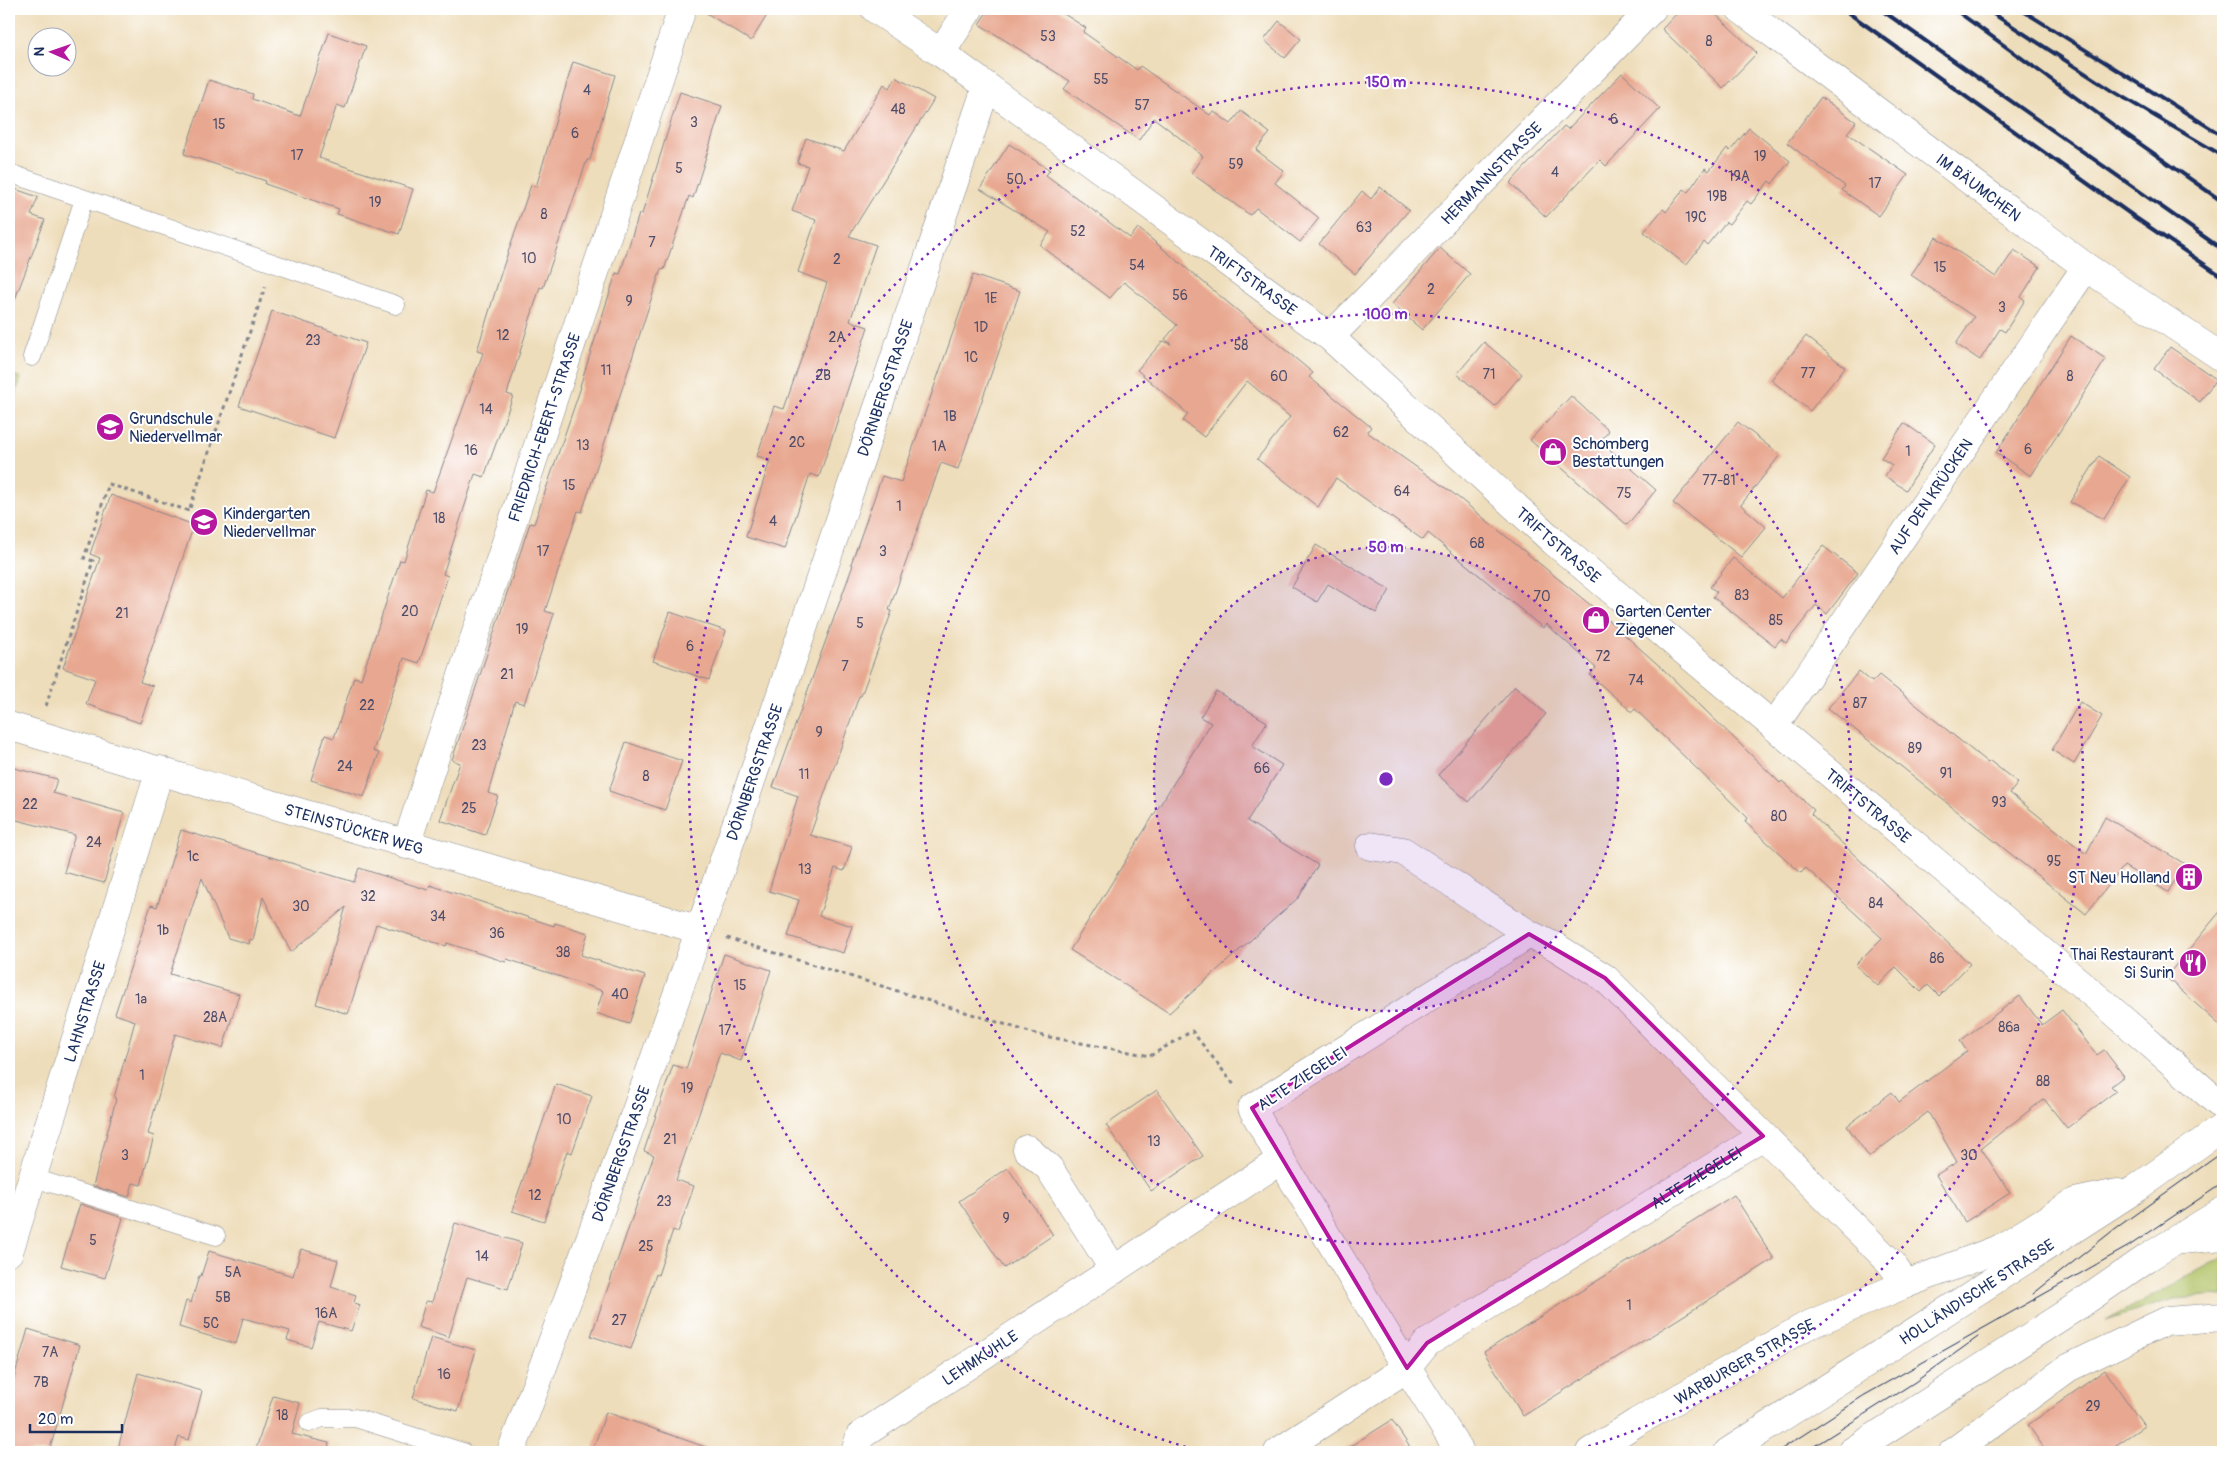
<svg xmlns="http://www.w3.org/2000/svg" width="2232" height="1461" font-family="Pangolin,sans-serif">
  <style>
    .green { fill: #b0c164; stroke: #667861 }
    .building { fill: #e8a790 }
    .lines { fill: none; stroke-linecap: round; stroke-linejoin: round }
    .service-casing { stroke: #84868c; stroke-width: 19 }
    .minor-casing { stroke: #84868c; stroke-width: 29 }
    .tertiary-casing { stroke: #84868c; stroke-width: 29 }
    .trunk-casing { stroke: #84868c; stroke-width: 29 }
    .path { stroke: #84868c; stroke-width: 3; stroke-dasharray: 4 4; stroke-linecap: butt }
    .service { stroke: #fff; stroke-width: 18 }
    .minor { stroke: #fff; stroke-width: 28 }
    .tertiary { stroke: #fff; stroke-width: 28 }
    .trunk { stroke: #fff; stroke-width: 28 }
    .tram { stroke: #1b2f5e; stroke-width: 1 }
    .rail { stroke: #1b2f5e; stroke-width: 4 }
    .marked { fill: #b5179e; fill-opacity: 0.2; stroke: #b5179e; stroke-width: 4; stroke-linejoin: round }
    .ring { fill: none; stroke: #7b2cbf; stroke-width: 2.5; stroke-dasharray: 2.5 5 }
    .labels { text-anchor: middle; stroke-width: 4; stroke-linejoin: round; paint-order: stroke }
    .number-label { font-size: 14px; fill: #4e4d6a }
    .street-label { font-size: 16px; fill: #1b2f5e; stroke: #fff }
    .poi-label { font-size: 16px; fill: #1b2f5e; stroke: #fff; text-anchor: start }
    .centre { fill: #7b2cbf; stroke: #fff; stroke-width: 2.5 }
    .ring-label { font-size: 15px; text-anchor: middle; font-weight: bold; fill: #7b2cbf; stroke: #fff; stroke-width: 4; stroke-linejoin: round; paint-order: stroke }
  </style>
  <rect width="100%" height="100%" fill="#fff"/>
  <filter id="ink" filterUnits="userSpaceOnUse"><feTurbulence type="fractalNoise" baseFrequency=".02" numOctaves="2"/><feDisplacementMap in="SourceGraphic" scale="10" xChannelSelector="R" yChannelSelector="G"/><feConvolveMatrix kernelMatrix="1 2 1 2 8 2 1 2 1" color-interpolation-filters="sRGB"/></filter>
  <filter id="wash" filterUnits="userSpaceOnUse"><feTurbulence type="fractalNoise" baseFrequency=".0096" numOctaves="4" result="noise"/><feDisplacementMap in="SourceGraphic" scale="20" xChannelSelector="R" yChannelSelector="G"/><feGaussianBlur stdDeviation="1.12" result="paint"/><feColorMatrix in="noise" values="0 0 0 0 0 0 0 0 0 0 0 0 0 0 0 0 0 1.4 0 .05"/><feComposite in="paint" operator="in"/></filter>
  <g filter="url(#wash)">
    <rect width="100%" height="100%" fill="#eeddba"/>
    <path class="green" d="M9 373 21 378 9 414Z
      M2223 1257V1296L2173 1299 2106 1321Z"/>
    <g id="blocks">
      <path class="building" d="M700 9H771L751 41Z
        M989 9H1056L1086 28 1083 32 1137 70 1140 66 1210 115 1213 111 1231 124 1241 111 1270 133 1256 150 1284 171 1275 183 1319 218 1300 242 1256 208 1250 215 1191 173 1203 156 1154 118 1139 140 1064 89 1070 81 979 24Z
        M1681 9H1710L1757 53 1723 88 1662 29Z
        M1279 21 1301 39 1285 58 1264 40Z
        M329 33 366 46 345 108 337 105 319 158 413 189 399 234 337 214 339 209 265 184 266 181 184 154 209 80 253 94 252 99 300 116Z
        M573 62 615 75 590 160H587L543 288 540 287 507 394 513 396 484 477 475 474 443 574 448 576 419 663 404 658 373 751 379 753 364 797 311 780 325 735 334 738 354 677 361 679 400 560 404 561 426 490 433 492 458 422 483 353 477 351 501 273 531 185 536 187Z
        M1622 73 1660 109 1606 166 1600 160 1546 217 1510 183 1564 126 1568 129Z
        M896 77 934 99 849 236 876 245 850 321 868 327 819 477 810 474 785 549 746 537 770 460 757 456 774 406 784 409 827 283 798 272 816 220 792 211 808 166 797 163 806 138 844 151 884 84 890 88Z
        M680 92 722 106 693 198 689 196 664 270 661 269 582 512 578 511 545 611 554 614 524 704 515 701 488 793 498 796 485 835 440 820 460 763 452 760 530 523 534 524 581 387 580 386 616 273 620 274 639 214H642Z
        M1821 97 1856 122 1847 133 1908 175 1879 216 1842 190 1845 186 1787 143Z
        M1749 128 1790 161 1772 184 1769 181 1751 204 1747 201 1729 224 1726 222 1707 245 1704 242 1686 265 1644 232 1663 209 1666 212 1684 189 1688 192 1705 168 1709 171 1727 148 1730 151Z
        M1009 144 1050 170 1046 175 1130 238 1138 228 1313 373 1309 377 1371 427 1367 432 1454 494 1599 612 1664 670 1780 783 1782 781 1814 810 1811 814 1970 964 1939 996 1928 985 1921 992 1896 967 1878 986 1855 965 1882 938 1806 868 1801 873 1745 822 1748 818 1635 709 1632 712 1590 675 1596 668 1546 624 1543 628 1428 533 1423 540 1336 478 1318 507 1257 459 1290 417 1247 381 1204 437 1183 421 1188 414 1137 370 1163 341 1171 344 1165 339 1177 325 1124 282 1110 298 1040 245 1050 232 980 189Z
        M9 187 38 197 31 215 45 220 12 307 9 306Z
        M1380 187 1409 210 1355 274 1319 244 1362 191 1371 199Z
        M1936 237 1996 277 2014 250 2040 267 2021 297 2025 300 2005 332 2000 329 1980 360 1956 344 1974 317 1911 275Z
        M1440 248 1470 274 1422 330 1392 304Z
        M973 275 1020 291 958 469 941 463 889 610 892 611 861 696H859L810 835 852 847 844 871 835 868 819 916 852 926 843 953 788 936 799 900 769 891 798 796 773 787 853 565 851 564 882 476 901 482Z
        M272 311 366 343 334 438 239 406Z
        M1806 336 1845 367 1810 411 1771 380Z
        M2071 336 2106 359 2031 476 1996 453Z
        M1484 342 1522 374 1495 406 1457 374Z
        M2170 347 2216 379 2200 402 2154 369Z
        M1571 396 1609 431 1600 441 1656 490 1627 525 1530 440Z
        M1738 422 1780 455 1741 505 1766 527 1741 557 1673 503Z
        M1904 423 1935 444 1906 490 1885 476 1892 465 1881 458Z
        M2099 456 2130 477 2104 519 2070 502Z
        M111 495 194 525 140 682 153 686 140 723 86 704 95 679 63 668 100 558 90 554Z
        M1316 545 1390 590 1376 613 1328 584 1317 602 1292 587Z
        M1823 546 1858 573 1827 614 1816 605 1786 643 1781 639 1775 646 1713 597 1717 592 1710 587 1733 558 1782 598Z
        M670 612 726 631 709 680 653 661Z
        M1859 671 1872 682 1879 675 1988 763 1990 761 2018 783 2010 793 2086 854 2105 817 2185 864 2168 892 2124 866 2086 914 1828 708Z
        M1515 686 1546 714 1469 802 1438 775Z
        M1216 691 1267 722 1252 746 1282 765 1247 821 1318 865 1299 897 1169 1013 1070 950 1211 723 1200 717Z
        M2080 702 2102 716 2074 764 2052 750Z
        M626 742 682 761 665 810 609 791Z
        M14 768 57 779 53 793 124 813 104 883 64 872 75 835 9 818V789Z
        M181 830 354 882 359 868 428 890 430 885 554 926 555 923 588 933 581 955 645 976 629 1024 596 1013 603 991 507 959 506 962 447 943 446 946 376 924 348 1014 316 1004 346 907 291 952 263 897 253 940 250 939 249 944 228 938 202 878 170 974 239 994 223 1048 175 1034 148 1134 154 1136 141 1185 133 1183 129 1197 93 1186 116 1099 114 1098 135 1021 115 1014 151 905 157 907Z
        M2223 908V1028L2166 977Z
        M724 954 771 970 741 1061 720 1053 676 1180 694 1186 678 1232 673 1230 658 1275 656 1274 631 1349 591 1336 654 1155 644 1151 673 1065 686 1069Z
        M2020 996 2042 1025 2062 1010 2097 1055 2104 1050 2124 1076 2111 1086 2116 1091 2067 1128 2044 1099 1981 1148 2010 1193 1965 1222 1936 1175 1957 1162 1928 1112 1869 1157 1847 1126 1892 1092 1899 1102 1967 1051 1960 1041Z
        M556 1084 592 1096 572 1153 567 1151 544 1221 512 1211Z
        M1157 1090 1203 1156 1151 1191 1106 1125Z
        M1008 1168 1053 1235 1004 1268 959 1201Z
        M1734 1195 1774 1259 1523 1416 1484 1352Z
        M80 1204 123 1218 105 1278 61 1266Z
        M455 1223 522 1243 508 1289 467 1277 449 1337 418 1327 426 1301 432 1302Z
        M301 1249 338 1260 331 1287 356 1295 354 1303 360 1305 351 1331 319 1322 311 1347 287 1340 290 1331 243 1318 236 1344 179 1327 186 1301 191 1303 199 1276H201L209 1251 293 1276Z
        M28 1329 80 1345 49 1452H9V1395Z
        M431 1337 476 1350 458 1411 413 1398Z
        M2105 1370 2144 1426 2106 1452H2047L2028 1425Z
        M138 1373 202 1391 189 1440 179 1437 174 1452H117Z
        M273 1396 300 1403 292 1434 329 1443 328 1452H255Z
        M606 1412 711 1449 710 1452H592Z
        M1392 1420 1413 1452H1341Z"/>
    </g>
  </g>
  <g filter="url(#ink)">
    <use href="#blocks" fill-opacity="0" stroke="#84868c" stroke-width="1"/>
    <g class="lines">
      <defs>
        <path id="service" d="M9 173 396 305
          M32 357 84 199
          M31 1177 216 1236
          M309 1423 322 1418H355L463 1452"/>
        <g id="minor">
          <path id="s1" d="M875 9 941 53 1330 337 1553 541 2106 1005 2223 1107"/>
          <path id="s2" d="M1740 9 2086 267 2223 358"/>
          <path d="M941 53 969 9"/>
          <path id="s3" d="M1330 337 1652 9"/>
          <path id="s4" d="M9 726C239 795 469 863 700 930"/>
          <path id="s5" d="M1774 726 2086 267"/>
          <path id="s6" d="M406 845 682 9"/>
          <path d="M1370 846 1403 851 1529 934 1556 947 1605 978 1890 1262 1906 1284"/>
          <path id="s7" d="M1529 934 1252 1108 1281 1160 1407 1368 1427 1343 1763 1136"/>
          <path d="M1027 1149 1049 1168 1114 1270"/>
          <path id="s8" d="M9 1252 160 770"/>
          <path id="s9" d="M511 1452C681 1002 831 544 986 88"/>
          <path id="s10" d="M855 1452 860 1436 1281 1160"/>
          <path d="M1278 1452 1407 1368 1460 1452"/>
          <path d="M1953 1452 2068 1368 2166 1321 2223 1317"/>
        </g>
        <g id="tertiary">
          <path id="s11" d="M1590 1452 1637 1422 1806 1326 1906 1284"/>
        </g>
        <g id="trunk">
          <path d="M2181 1240 2223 1236"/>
          <path d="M1906 1284 2001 1248 2075 1202 2118 1193"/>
          <path id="s12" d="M1728 1452 2137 1188 2223 1127"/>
          <path d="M1851 1452 2079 1305 2147 1258 2223 1211"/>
        </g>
      </defs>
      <use href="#service" class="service-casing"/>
      <use href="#minor" class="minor-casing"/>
      <use href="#tertiary" class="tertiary-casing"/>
      <use href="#trunk" class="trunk-casing"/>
      <path class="path" d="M46 706 93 561 84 558 109 484 189 511 265 287
        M727 938 1039 1035 1150 1056 1192 1031 1235 1086"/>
      <use href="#service" class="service"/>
      <use href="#minor" class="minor"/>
      <use href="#tertiary" class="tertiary"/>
      <use href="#trunk" class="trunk"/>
      <path class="tram" d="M2033 1294 2116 1228 2223 1152
        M1777 1452 1863 1396 2129 1246 2223 1183
        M1805 1452 1915 1382 1978 1337"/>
      <path class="rail" d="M1843 9 2136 218 2223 277
        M1880 9 2223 250
        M1954 9 2119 129 2223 202
        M1986 9 2114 92 2223 156
        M2020 9 2223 136"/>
    </g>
  </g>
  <path class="marked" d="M1529 934 1605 978 1763 1136 1427 1343 1407 1368 1252 1108Z"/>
  <circle cx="1386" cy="779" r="232" fill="#7b2cbf" fill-opacity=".12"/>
  <g class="ring">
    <circle cx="1386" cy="779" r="232"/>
    <circle cx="1386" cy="779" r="465"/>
    <path d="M1200 1451A697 697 0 1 1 1572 1451"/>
  </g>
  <defs>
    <symbol id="school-disc" viewBox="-11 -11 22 22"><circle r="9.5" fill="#b5179e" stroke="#fff"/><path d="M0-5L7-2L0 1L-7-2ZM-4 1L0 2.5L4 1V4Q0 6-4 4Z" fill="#fff"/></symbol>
    <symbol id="shop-disc" viewBox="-11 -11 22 22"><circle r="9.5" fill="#b5179e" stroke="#fff"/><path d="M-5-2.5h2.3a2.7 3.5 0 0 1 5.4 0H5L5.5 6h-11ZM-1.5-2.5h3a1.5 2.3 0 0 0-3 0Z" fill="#fff"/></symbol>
    <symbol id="building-disc" viewBox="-11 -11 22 22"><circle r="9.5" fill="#b5179e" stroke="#fff"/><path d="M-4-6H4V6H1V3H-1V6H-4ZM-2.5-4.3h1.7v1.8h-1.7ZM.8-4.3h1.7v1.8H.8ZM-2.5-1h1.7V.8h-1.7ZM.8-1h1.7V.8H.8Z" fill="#fff"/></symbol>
    <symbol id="restaurant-disc" viewBox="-11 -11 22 22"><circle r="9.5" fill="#b5179e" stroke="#fff"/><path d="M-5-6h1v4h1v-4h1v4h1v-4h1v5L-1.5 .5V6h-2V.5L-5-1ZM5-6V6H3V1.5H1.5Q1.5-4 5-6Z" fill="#fff"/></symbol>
  </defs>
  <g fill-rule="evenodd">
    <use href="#school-disc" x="94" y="411" width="32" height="32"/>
    <use href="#shop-disc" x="1537" y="436" width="32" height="32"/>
    <use href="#school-disc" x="188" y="506" width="32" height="32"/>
    <use href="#shop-disc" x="1580" y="604" width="32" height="32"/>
    <use href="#building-disc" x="2173" y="861" width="32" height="32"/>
    <use href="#restaurant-disc" x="2177" y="947" width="32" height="32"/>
  </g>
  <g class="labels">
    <g class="number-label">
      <text x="1048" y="41">53</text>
      <text x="1709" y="46">8</text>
      <text x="1101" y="84">55</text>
      <text x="587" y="95">4</text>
      <text x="1142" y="110">57</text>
      <text x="898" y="114">48</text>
      <text x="1614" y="124">6</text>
      <text x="694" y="127">3</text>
      <text x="219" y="129">15</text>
      <text x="575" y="138">6</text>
      <text x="297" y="160">17</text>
      <text x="1760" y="161">19</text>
      <text x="1236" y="169">59</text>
      <text x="679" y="173">5</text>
      <text x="1555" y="177">4</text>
      <text x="1739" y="181">19A</text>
      <text x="1015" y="184">50</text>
      <text x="1875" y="188">17</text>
      <text x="1717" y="201">19B</text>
      <text x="375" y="207">19</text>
      <text x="544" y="219">8</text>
      <text x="1696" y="222">19C</text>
      <text x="1364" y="232">63</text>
      <text x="1078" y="236">52</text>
      <text x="652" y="247">7</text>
      <text x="529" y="263">10</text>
      <text x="837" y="264">2</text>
      <text x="1137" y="270">54</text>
      <text x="1940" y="272">15</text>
      <text x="1431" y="294">2</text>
      <text x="1180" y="300">56</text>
      <text x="991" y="303">1E</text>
      <text x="629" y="306">9</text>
      <text x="2002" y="312">3</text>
      <text x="981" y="332">1D</text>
      <text x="503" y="340">12</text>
      <text x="837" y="342">2A</text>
      <text x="313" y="345">23</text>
      <text x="1241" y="350">58</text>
      <text x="971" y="362">1C</text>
      <text x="606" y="375">11</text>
      <text x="1808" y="378">77</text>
      <text x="1489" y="379">71</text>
      <text x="823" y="380">2B</text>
      <text x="1279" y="381">60</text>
      <text x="2070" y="381">8</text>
      <text x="486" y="414">14</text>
      <text x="950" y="421">1B</text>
      <text x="1341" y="437">62</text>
      <text x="797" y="447">2C</text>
      <text x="583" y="450">13</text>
      <text x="939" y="451">1A</text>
      <text x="2028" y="454">6</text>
      <text x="471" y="455">16</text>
      <text x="1908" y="456">1</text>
      <text x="1719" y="485">77-81</text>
      <text x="569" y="490">15</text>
      <text x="1402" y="496">64</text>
      <text x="1624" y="498">75</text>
      <text x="899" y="511">1</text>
      <text x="439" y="523">18</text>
      <text x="773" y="526">4</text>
      <text x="1477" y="548">68</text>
      <text x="543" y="556">17</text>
      <text x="883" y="556">3</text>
      <text x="1742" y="600">83</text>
      <text x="1542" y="601">70</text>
      <text x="410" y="616">20</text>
      <text x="122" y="618">21</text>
      <text x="1776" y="625">85</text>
      <text x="860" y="628">5</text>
      <text x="522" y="634">19</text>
      <text x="690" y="651">6</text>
      <text x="1603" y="661">72</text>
      <text x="845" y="671">7</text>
      <text x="507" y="679">21</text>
      <text x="1636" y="685">74</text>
      <text x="1860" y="708">87</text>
      <text x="367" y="710">22</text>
      <text x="819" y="737">9</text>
      <text x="479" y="750">23</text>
      <text x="1915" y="753">89</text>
      <text x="345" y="771">24</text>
      <text x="1262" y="773">66</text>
      <text x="1946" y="778">91</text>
      <text x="804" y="779">11</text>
      <text x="646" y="781">8</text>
      <text x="1999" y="807">93</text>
      <text x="30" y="809">22</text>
      <text x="469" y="813">25</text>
      <text x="1779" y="821">80</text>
      <text x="94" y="847">24</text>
      <text x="193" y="861">1c</text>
      <text x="2054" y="866">95</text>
      <text x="805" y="874">13</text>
      <text x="368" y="901">32</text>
      <text x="1876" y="908">84</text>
      <text x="301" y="911">30</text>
      <text x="438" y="921">34</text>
      <text x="163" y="935">1b</text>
      <text x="497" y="938">36</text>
      <text x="563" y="957">38</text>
      <text x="1937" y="963">86</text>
      <text x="740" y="990">15</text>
      <text x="620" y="999">40</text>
      <text x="141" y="1004">1a</text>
      <text x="215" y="1022">28A</text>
      <text x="2009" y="1032">86a</text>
      <text x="725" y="1035">17</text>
      <text x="142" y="1080">1</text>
      <text x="2043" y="1086">88</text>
      <text x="687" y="1093">19</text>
      <text x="564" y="1124">10</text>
      <text x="670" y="1144">21</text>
      <text x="1154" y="1146">13</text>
      <text x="125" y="1160">3</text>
      <text x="1969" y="1160">30</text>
      <text x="535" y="1200">12</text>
      <text x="664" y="1206">23</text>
      <text x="1006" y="1223">9</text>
      <text x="93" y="1245">5</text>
      <text x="646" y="1251">25</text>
      <text x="482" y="1261">14</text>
      <text x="233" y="1277">5A</text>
      <text x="223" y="1302">5B</text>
      <text x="1629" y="1310">1</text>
      <text x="326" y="1318">16A</text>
      <text x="619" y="1325">27</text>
      <text x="211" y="1328">5C</text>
      <text x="50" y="1357">7A</text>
      <text x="444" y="1379">16</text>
      <text x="41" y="1387">7B</text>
      <text x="2093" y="1411">29</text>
      <text x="282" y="1420">18</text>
    </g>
    <g class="street-label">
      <text dy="6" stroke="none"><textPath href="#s3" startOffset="230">HERMANNSTRASSE</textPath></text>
      <text dy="6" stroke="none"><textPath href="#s2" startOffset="298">IM BÄUMCHEN</textPath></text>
      <text dy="6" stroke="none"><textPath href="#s1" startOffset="465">TRIFTSTRASSE</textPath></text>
      <text dy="6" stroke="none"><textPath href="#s9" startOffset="1128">DÖRNBERGSTRASSE</textPath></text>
      <text dy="6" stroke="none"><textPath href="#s6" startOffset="440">FRIEDRICH-EBERT-STRASSE</textPath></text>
      <text dy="6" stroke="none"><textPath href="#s5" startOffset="278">AUF DEN KRÜCKEN</textPath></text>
      <text dy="6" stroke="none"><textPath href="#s1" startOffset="870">TRIFTSTRASSE</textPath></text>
      <text dy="6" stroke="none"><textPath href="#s9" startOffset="722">DÖRNBERGSTRASSE</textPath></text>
      <text dy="6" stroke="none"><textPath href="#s1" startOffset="1275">TRIFTSTRASSE</textPath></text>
      <text dy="6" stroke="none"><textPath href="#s4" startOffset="360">STEINSTÜCKER WEG</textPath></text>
      <text dy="6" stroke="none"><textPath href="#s8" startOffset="252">LAHNSTRASSE</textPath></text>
      <text transform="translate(1302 1078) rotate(-33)" y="6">ALTE ZIEGELEI</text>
      <text dy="6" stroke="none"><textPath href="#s9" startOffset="318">DÖRNBERGSTRASSE</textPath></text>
      <text dy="6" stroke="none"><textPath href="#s7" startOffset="978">ALTE ZIEGELEI</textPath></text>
      <text dy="6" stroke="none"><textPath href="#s12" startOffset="296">HOLLÄNDISCHE STRASSE</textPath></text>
      <text dy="6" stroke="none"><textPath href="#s10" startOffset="160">LEHMKUHLE</textPath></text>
      <text dy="6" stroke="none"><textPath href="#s11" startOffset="179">WARBURGER STRASSE</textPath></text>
    </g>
    <g class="poi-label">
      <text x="129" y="424">Grundschule<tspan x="129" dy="18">Niedervellmar</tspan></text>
      <text x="1572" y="449">Schomberg<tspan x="1572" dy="18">Bestattungen</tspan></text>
      <text x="223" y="519">Kindergarten<tspan x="223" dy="18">Niedervellmar</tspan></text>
      <text x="1615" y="617">Garten Center<tspan x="1615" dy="18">Ziegener</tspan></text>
      <text x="2170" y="883" text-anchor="end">ST Neu Holland</text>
      <text x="2174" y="960" text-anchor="end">Thai Restaurant<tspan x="2174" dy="18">Si Surin</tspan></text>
    </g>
  </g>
  <circle cx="1386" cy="779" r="8" class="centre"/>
  <g class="ring-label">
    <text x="1386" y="87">150 m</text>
    <text x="1386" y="319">100 m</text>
    <text x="1386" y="552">50 m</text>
  </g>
  <rect width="2232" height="1461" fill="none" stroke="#fff" stroke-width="30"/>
  <g transform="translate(52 52) rotate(272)"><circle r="24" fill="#ffffff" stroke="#a4acbf"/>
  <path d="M0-4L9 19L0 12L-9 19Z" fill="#b5179e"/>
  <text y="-8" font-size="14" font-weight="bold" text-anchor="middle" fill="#1b2f5e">N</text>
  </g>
  <path d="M30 1424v8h92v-8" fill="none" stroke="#1b2f5e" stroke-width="2.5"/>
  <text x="38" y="1424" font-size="15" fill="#1b2f5e" stroke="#ffffff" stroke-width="4" paint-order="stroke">20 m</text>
</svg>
